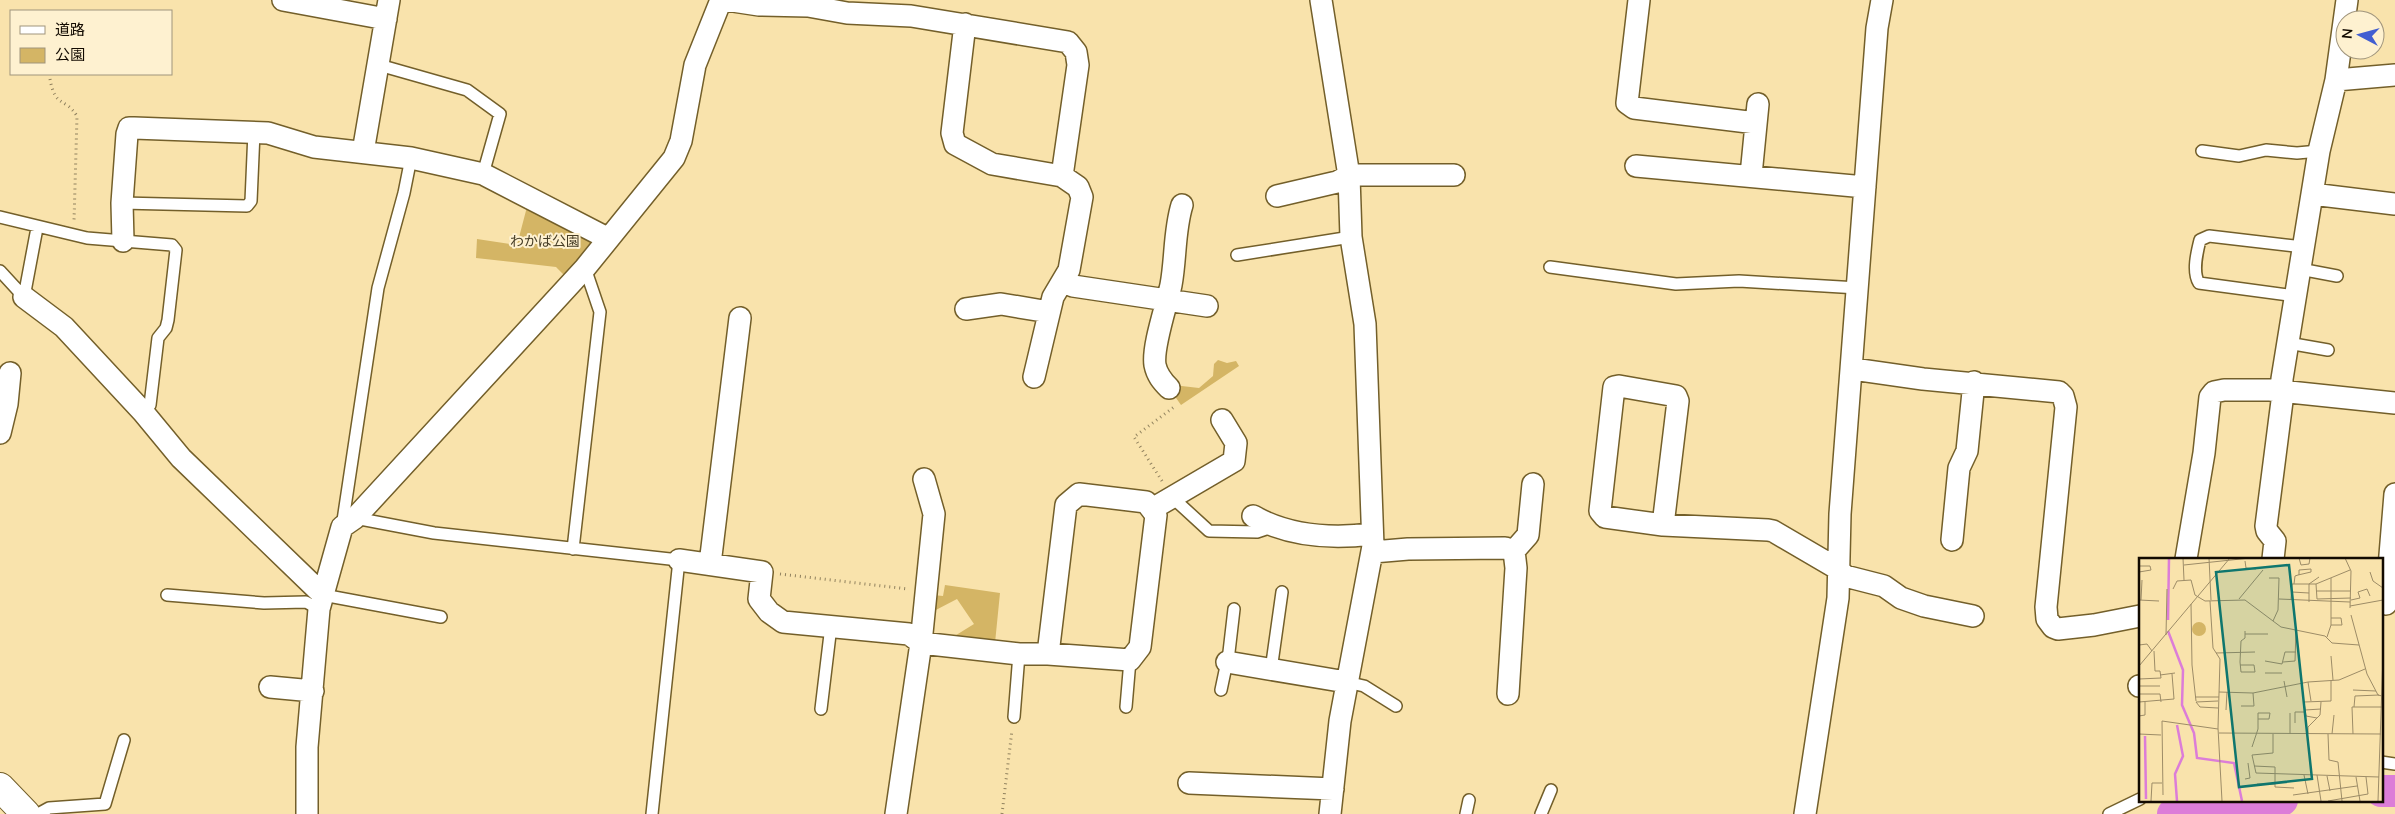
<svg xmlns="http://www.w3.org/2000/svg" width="2395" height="814" font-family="'Nunito Sans','Noto Sans JP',sans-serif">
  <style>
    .green { fill: #d4b565 }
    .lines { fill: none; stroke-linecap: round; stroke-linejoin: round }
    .river { stroke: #dc7dd8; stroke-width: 32 }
    .lane-casing { stroke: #735f2a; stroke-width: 14 }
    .street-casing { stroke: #735f2a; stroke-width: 24 }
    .primary-casing { stroke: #735f2a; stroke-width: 30 }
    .path { stroke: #90815e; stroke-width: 3; stroke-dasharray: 1 4; stroke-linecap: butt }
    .lane { stroke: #fff; stroke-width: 11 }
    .street { stroke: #fff; stroke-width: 21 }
    .primary { stroke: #fff; stroke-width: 28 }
    .labels { text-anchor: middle; stroke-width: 4; stroke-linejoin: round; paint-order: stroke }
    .park-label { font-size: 14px; fill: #463d26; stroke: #fef1d0 }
    .inset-river { fill: none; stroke: #dc7dd8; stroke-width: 2.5 }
    .inset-road { fill: none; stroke: #9d8c67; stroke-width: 1 }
    .view { fill: #0f766e; fill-opacity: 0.15; stroke: #0f766e; stroke-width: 2.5 }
    .inset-edge { fill: none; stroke: #120a00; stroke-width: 2.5 }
  </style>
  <rect width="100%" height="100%" fill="#f9e3ac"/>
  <path class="green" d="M528 203 595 242 567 278 556 267 476 258 477 239 517 245Z
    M1218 360 1227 363 1236 361 1239 366 1181 405 1169 388 1173 385 1199 388 1213 376 1214 364Z
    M945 585 1000 593 995 643 953 637 974 624 957 599 932 612 933 595 943 596Z"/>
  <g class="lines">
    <path class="river" d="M2381 791H2395
      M2173 814 2282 800"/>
    <defs>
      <path id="lane" d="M379 65 467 90 500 114 483 174
        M2202 151 2239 156 2266 150 2297 153 2319 151
        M122 203 247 206 251 201 254 132
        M0 217 87 238 172 245 176 250 168 320 166 328 158 338 150 405 143 412
        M1237 255 1351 237
        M1550 267 1676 284 1739 281 1858 288
        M2300 269 2337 276
        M0 271 24 297
        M2295 296 2199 283C2192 272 2197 252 2200 240L2209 236 2303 247
        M24 297 37 228
        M2288 343 2328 350
        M1173 498 1209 531 1257 532 1272 527
        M355 518 434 533 679 560 652 814
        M342 527 378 288 404 193 411 158
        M573 549 600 312 585 268
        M167 595 264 603 306 602 319 609
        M323 595 441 617
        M1271 670 1282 592
        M1346 682 1364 686 1396 706
        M1221 690 1229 652 1234 609
        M1126 707 1130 660
        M821 709 831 626
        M1014 717 1019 654
        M2381 762 2395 764
        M38 814 49 808 105 804 124 740
        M1466 814 1469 800
        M1541 814 1551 790
        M2109 814 2140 799"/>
      <path id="street" d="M283 0 386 19
        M726 0 759 5 808 6 847 13 911 16 1068 42 1076 52 1078 65 1062 176
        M1321 0 1349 176 1351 237 1365 324 1373 546 1340 721 1330 814
        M1639 0 1627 103 1634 108 1756 123
        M965 24 952 133 955 144 992 164 1062 176 1078 187 1082 197 1069 270 1053 297 1034 377
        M2336 80 2395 75
        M363 152 389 0
        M1636 166 1865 187
        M1751 175 1758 104
        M2312 194 2395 204
        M1277 196 1337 182 1350 175H1454
        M123 241 122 203 127 134 129 128H134L268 133 314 147 411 158 483 174 607 238
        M1063 281 1073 286 1207 306
        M24 297 64 327 143 412 181 458 323 595
        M966 309 1001 304 1049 312
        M1853 369 1923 379 2059 392 2063 396 2066 407 2046 607 2047 619 2053 627 2058 629 2094 625 2140 616
        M1169 388C1162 381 1157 375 1155 365 1152 347 1167 304 1171 285 1176 258 1174 231 1182 205
        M0 433 7 404 10 373
        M1152 509 1234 461 1236 443 1222 420
        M1253 516C1290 537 1331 539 1372 534
        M1663 525 1678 401 1676 396 1619 386 1614 387 1600 511 1605 517 1663 525 1768 530 1773 531 1838 569 1845 576 1884 586 1901 598 1924 606 1973 616
        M1952 540 1959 468 1967 451 1974 382
        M1514 551 1528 535 1533 484
        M1373 552 1408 549 1505 548 1514 551 1516 568 1508 694
        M2186 559 2204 453 2210 397 2214 392 2224 390H2270L2395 403
        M2273 559 2275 541 2267 531 2266 526 2282 401V379L2319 151 2336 80 2347 0
        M679 560 762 572 759 599 769 612 783 622 909 634 921 643 1019 654H1048L1130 660 1140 647 1156 515 1146 502 1079 494 1066 505 1048 654
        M710 564 740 318
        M2386 604 2395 494
        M1227 662 1346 682
        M2139 686H2140
        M270 687 313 691
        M1189 783 1333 789
        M307 814V747L319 609 342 527 355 518 585 268 674 158 681 141 695 65 721 0
        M896 814 921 643 934 514 924 479
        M1805 814 1838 598 1840 514 1877 28 1882 0"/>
      <path id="primary" d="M0 787 26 814"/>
    </defs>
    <use href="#lane" class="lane-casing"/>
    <use href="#street" class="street-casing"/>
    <use href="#primary" class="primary-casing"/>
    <path class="path" d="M50 79C55 108 65 97 77 116L74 221
      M1162 481 1134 437 1174 407
      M780 574 908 589
      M1002 814 1012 730"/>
    <use href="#lane" class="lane"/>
    <use href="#street" class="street"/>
    <use href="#primary" class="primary"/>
  </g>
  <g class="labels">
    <g class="park-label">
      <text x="545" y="246">わかば公園</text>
    </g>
  </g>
  <g transform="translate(2139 558)">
    <rect width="244" height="244" fill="#f9e3ac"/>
    <path d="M53 71a7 7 0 1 1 14 0a7 7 0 1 1-14 0Z" fill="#d4b565"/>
    <path class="inset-river" d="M29 62 30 0M29 73 44 112 43 147 55 175 58 200 95 205 103 243M6 178 7 241M38 243 36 216 44 198 38 167"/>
    <path class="inset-road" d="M44 0 45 22M70 0 72 42M160 0 162 7 170 6 171 0M206 0 212 13 211 50M106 3 107 10 117 11M45 7 111 0M0 8H11L12 12 0 14M231 14 234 23 244 30M130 20H140L139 52 134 63M155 26 156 18 159 17 172 14V11L160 12V17M177 26 178 41 212 40M34 31 38 23 52 22 56 37 66 43 106 42 142 69 186 78 193 85 220 87M177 33H212M153 34 170 35M100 41 124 12M140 41 211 44M0 42 20 43M2 42 3 22M152 42 153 26H177L211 12M212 42 221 40 219 34 228 31 231 38M71 43 74 90 81 101 79 170 83 243M170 44V26L180 19M52 46 53 107 57 143M211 48 244 42M212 57 228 116 239 137 243 138M192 67H203L202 60H192M106 76H129M27 77 28 31M188 79 192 67V20M0 87 8 86 13 93M77 95 116 94M192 98 194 122M126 103 143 106 146 94H157M144 104 156 103 157 71M101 107H115L116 114H102L101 104 102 83 106 80V73M0 108 91 0M126 115H143M21 117 36 115M0 121 22 120 21 113H16L15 93M145 123 148 139M169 124 172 143M0 128H21M214 132 237 133M80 134 114 135 169 124 200 122 226 111M0 136H21L22 144M56 139H80M0 144 35 141 33 116M102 148H115L114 135M215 149 216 138 240 137M79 150 61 149 57 144 79 143M87 152 88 134M166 152 182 151M151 155V176M0 158 6 157V144M178 160 167 158 165 144 192 143V123M156 165V154H166M80 175 242 176M0 176 22 177M134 176V195L113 197 117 215 240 219M169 176V169L181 157 182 144M189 176 190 202 199 204 203 243M193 176 195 157M214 176 213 149H243M113 189 119 171V155H131L130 161H119M115 208 136 209V229L155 230M165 217 169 236M178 217 182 243M188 218 191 233M217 219 221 243M106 221 111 220 109 205M118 226H136M24 237 23 163 79 171M154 237 218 228M12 243 13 225H23M189 243 229 236 227 219M239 243 244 97"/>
    <path class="view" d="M150 7 173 221 100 229 77 14Z"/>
    <rect width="244" height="244" class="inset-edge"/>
  </g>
  <rect x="10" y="10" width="162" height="65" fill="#fef1d0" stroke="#a0957d"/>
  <rect x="20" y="26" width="25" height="8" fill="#ffffff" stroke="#a0957d"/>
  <text x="55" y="35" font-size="15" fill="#120a00">道路</text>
  <rect x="20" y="48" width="25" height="15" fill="#d4b565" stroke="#a0957d"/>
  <text x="55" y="60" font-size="15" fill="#120a00">公園</text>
  <g transform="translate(2360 35) rotate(276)"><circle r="24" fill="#fef1d0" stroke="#a0957d"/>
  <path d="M0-4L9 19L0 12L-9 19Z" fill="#425ed1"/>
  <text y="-8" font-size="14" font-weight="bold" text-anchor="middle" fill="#120a00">N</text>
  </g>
</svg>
